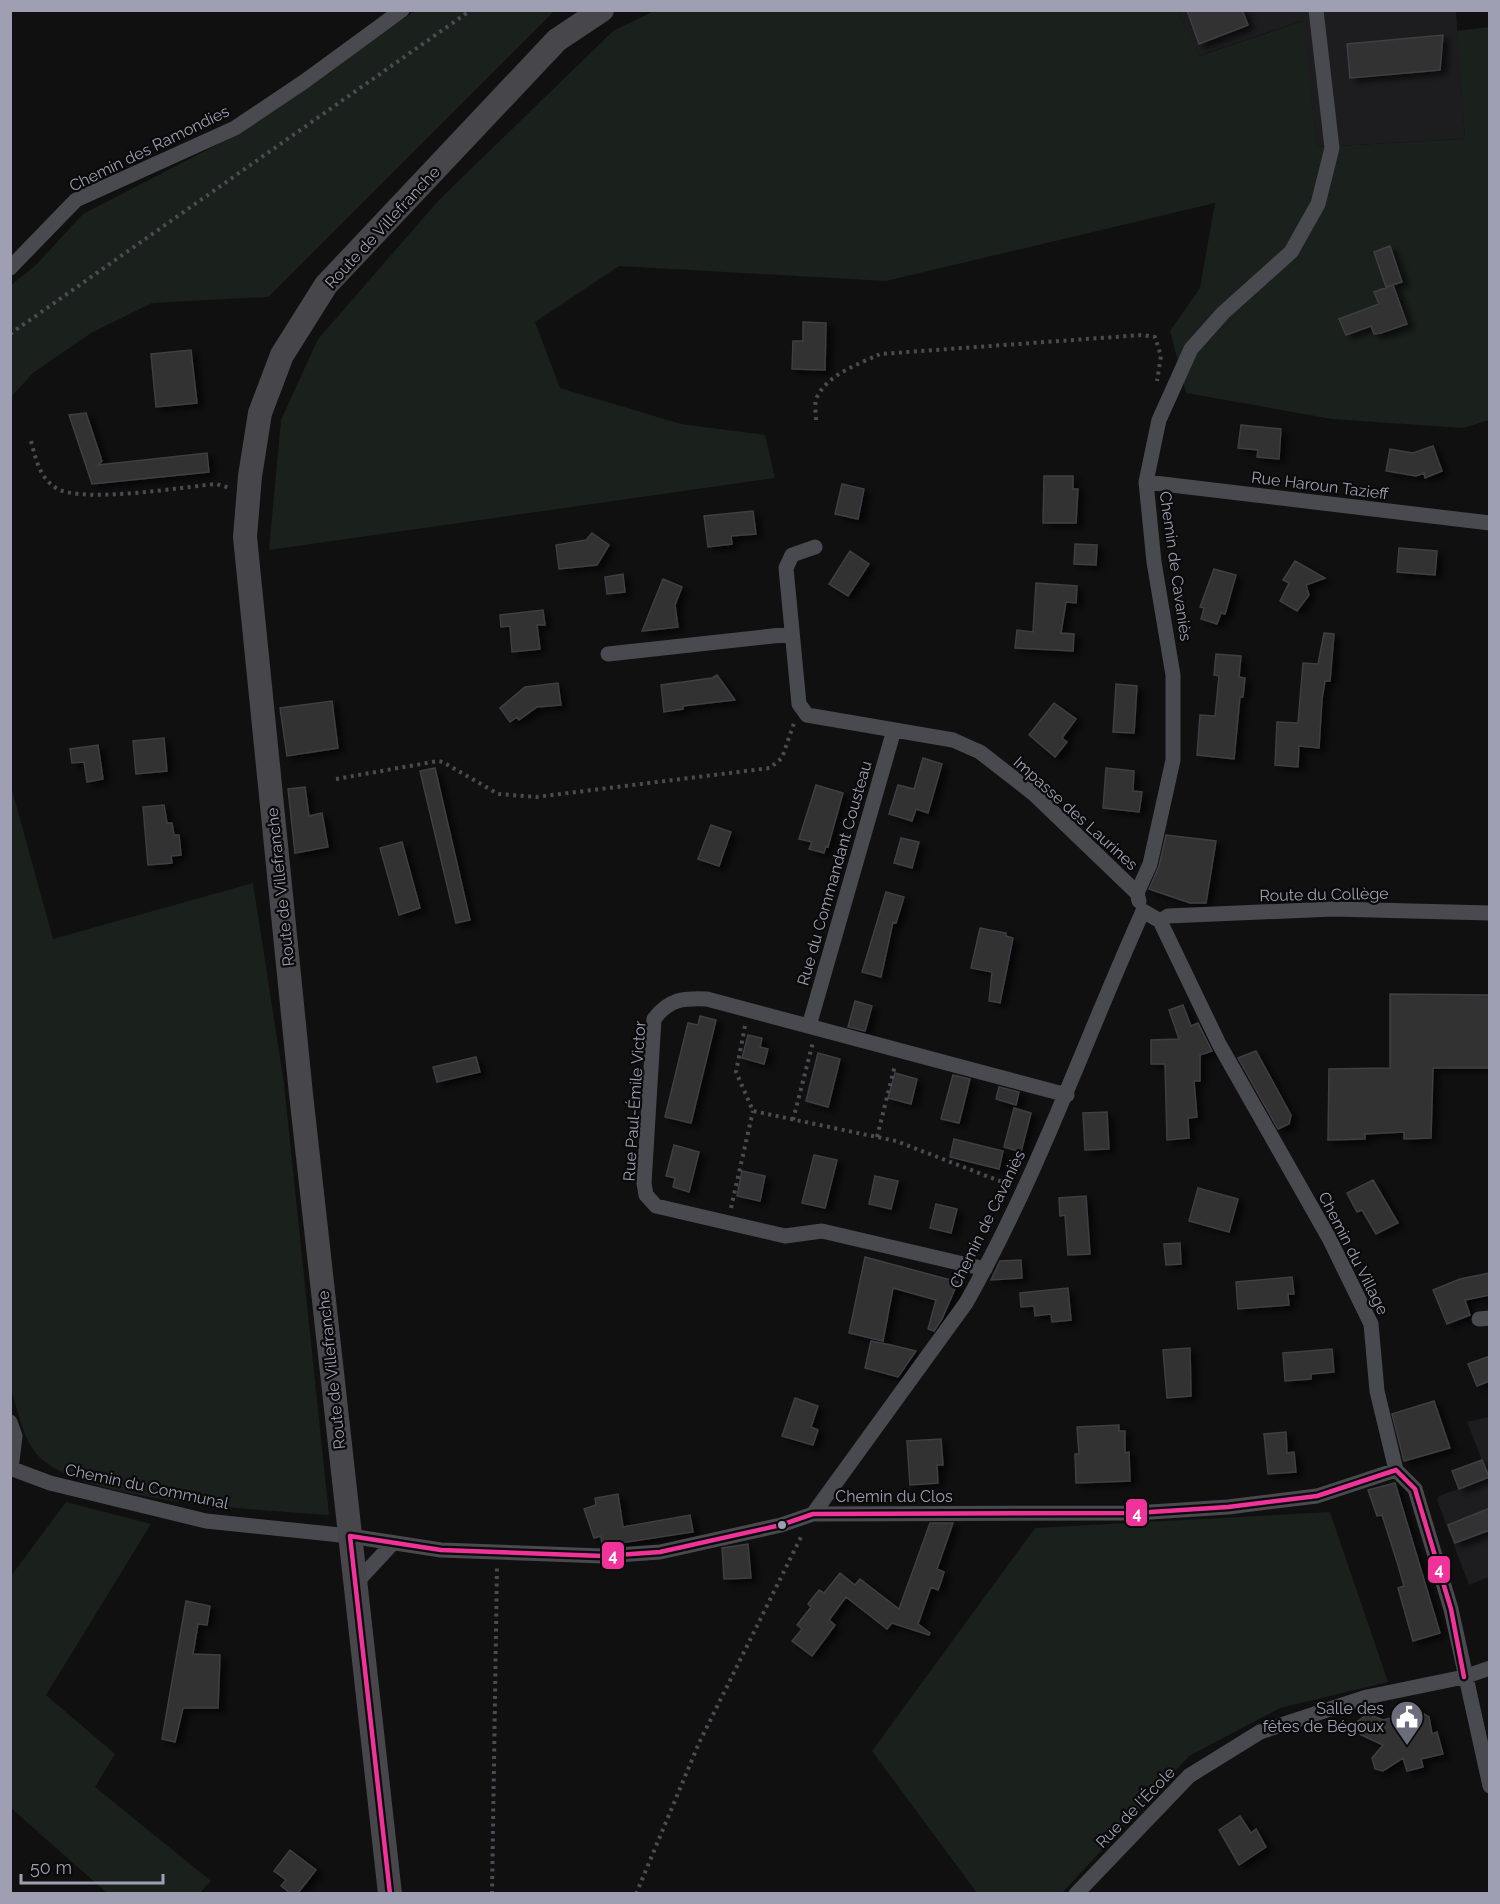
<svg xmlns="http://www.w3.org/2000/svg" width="1500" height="1904" font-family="Raleway,sans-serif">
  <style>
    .built { fill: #1d1d1f }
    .green { fill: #1a201c }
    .building { fill: #313133; stroke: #3f3e44; stroke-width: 1.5; filter: url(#shadow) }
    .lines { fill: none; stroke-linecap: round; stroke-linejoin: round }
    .path { stroke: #4b4b52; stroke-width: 4; stroke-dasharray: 3 4.5; stroke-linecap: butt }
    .street { stroke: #494a50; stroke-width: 15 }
    .primary { stroke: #46464b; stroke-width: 24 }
    .bus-1-casing { stroke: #0b0a0b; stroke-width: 9 }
    .bus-1 { stroke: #ef339a; stroke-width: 4.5 }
    .bus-dot { fill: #9e9fb3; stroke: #0b0a0b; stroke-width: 2 }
    .labels { text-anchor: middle; stroke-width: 4.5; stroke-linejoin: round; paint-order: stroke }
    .street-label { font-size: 16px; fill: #9e9fb3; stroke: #0b0a0b }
    .poi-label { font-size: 16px; fill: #9e9fb3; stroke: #0b0a0b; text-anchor: end }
    .line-badge { stroke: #0b0a0b; stroke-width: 2 }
    .badge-label { font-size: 16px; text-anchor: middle; font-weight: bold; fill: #fff }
  </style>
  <defs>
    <filter id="shadow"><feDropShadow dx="6" dy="4" stdDeviation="3" flood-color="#0009"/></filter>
  </defs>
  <rect width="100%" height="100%" fill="#101010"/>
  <path class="built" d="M1178 11H1456L1465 139 1317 147 1302 21 1198 56Z
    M1489 1417V1577L1469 1585 1437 1500 1439 1496 1489 1478 1467 1422Z"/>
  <path class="green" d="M415 11H554L268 297 152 303 91 333 33 373 11 397V285L35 266 83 214 228 139Z
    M654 11H1178L1199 56 1303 21 1317 147 1465 139 1457 31 1489 27V420L1463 428 1332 419 1186 393 1170 331 1200 288 1215 203 886 281 619 266 535 322 560 388 681 424 765 435 775 478 269 550 281 420 318 339 439 200 613 31Z
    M11 786 53 939 253 883 284 1084 329 1515C264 1509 67 1504 32 1448 21 1431 17 1406 10 1387Z
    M66 1502 151 1524 46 1695 115 1754 95 1787 211 1881 200 1893H107L11 1808V1576Z
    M1330 1512 1388 1682 1280 1708 1189 1756 1062 1893H977L872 1751 1035 1528Z"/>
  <path class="building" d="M1187 10H1242L1248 25 1199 44Z
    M1443 35 1440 70 1350 78 1347 44Z
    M1390 246 1402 282 1386 287 1374 252Z
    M1393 285 1407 324 1381 333 1374 334 1371 326 1346 335 1339 319 1379 304 1374 292Z
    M803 322 826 323 825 370 792 369 793 341H803Z
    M191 350 197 403 156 407 151 354Z
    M86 413 102 461 98 465 207 453 209 472 92 484 69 415Z
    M1241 425 1281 429 1279 459 1257 457 1258 450 1238 448Z
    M1433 446 1442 471 1425 478 1424 473 1416 476 1386 471 1390 449 1413 453Z
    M1044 476H1073V489H1078L1076 523H1043Z
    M842 484 864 489 858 519 835 514Z
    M753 511 756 534 731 536 732 544 708 547 704 516Z
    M592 533 609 545 597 565 559 569 556 545 586 540Z
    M1075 544 1097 545 1096 565 1074 564Z
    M1399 548 1437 551 1435 575 1397 572Z
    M850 551 869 564 848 596 829 584Z
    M1295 561 1325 578 1306 585 1309 595 1297 611 1280 601 1289 583 1283 580Z
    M1214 569 1236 575 1225 614 1221 613 1217 624 1201 619 1204 608 1200 607Z
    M623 574 625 592 607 594 605 577Z
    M663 579 682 587 675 605 678 627 642 631Z
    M1036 583 1077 586 1076 603 1066 602 1061 633 1074 634 1073 651 1015 648 1017 630 1033 632Z
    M543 610 545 625H537L540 649 512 652 510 626 501 627 500 615Z
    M1324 633 1334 634 1330 681H1325L1322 699 1319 748 1299 746 1298 767 1275 765 1277 722 1298 723 1303 663 1318 664Z
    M1216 654 1241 656 1239 677 1245 678 1243 697H1240L1234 759 1197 755 1200 715 1215 716 1219 676 1214 675Z
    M717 675 735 700 683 706V709L664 712 661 685 712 678Z
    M558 683 561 705 537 707 519 720 517 717 510 722 500 708 525 687Z
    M1116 684 1137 686 1134 733 1113 732Z
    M332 701 338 748 287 756 280 708Z
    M1054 703 1076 719 1062 738 1067 742 1055 757 1029 735Z
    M164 738 167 771 136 774 133 741Z
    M98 745 103 779 87 782 84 762 72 763 70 749Z
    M923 758 942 764 928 813 916 809 912 821 889 814 898 785 914 789Z
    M435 768 470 920 456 923 420 771Z
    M1106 768 1134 771 1133 791 1142 792 1139 812 1103 808Z
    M816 785 843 793 828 847 826 846 824 853 809 849 812 842 799 839Z
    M305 787 309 816 322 813 328 847 295 853 288 789Z
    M164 805 167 823H172L174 835H179L181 855 171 856 172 863 148 865 143 807Z
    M711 825 731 832 719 866 698 859Z
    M1166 835 1216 841 1206 903H1190L1149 889 1159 866Z
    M901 838 919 842 912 868 894 863Z
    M402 842 420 908 399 915 380 848Z
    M886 892 904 897 896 923 893 922 881 977 862 972Z
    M980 928 1006 933V936L1013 938 1000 1003 989 1001 992 972 971 968Z
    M1390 994 1490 995V1068H1433L1431 1138 1404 1139V1132L1365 1134V1139L1328 1140 1329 1069 1390 1068Z
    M855 1001 872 1006 865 1031 848 1027Z
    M1183 1005 1191 1026 1198 1023 1212 1051 1200 1055V1081H1194L1197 1117 1188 1118 1189 1138 1167 1140 1165 1064H1151V1040L1179 1039 1169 1010Z
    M700 1016 716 1020 691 1123 665 1117 688 1023 698 1025Z
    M748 1035 762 1038 760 1047 768 1049 764 1064 742 1058Z
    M1256 1051 1291 1115 1289 1124 1278 1129 1238 1058Z
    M818 1053 840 1059 828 1107 806 1101Z
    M476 1057 480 1072 437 1082 433 1067Z
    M895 1073 917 1079 911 1104 888 1098Z
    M953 1075 970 1079 959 1123 941 1119Z
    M999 1087 1019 1092 1016 1105 996 1099Z
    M1014 1108 1031 1113 1021 1152 1004 1147Z
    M1107 1112 1109 1149 1085 1150 1083 1113Z
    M954 1139 1003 1151 999 1169 950 1157Z
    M674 1145 699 1152 689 1192 673 1187 675 1178 666 1176Z
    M814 1155 837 1160 825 1208 802 1203Z
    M742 1171 765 1176 760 1201 737 1196Z
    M875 1176 898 1181 891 1209 869 1204Z
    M1373 1180 1398 1223 1376 1234 1362 1210 1357 1212 1347 1193Z
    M1198 1188 1238 1199 1229 1232 1189 1221Z
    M1086 1196 1090 1254 1068 1255 1065 1215 1060 1216 1059 1198Z
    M936 1204 957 1209 951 1233 930 1228Z
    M1180 1243 1181 1264 1166 1265 1164 1244Z
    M865 1257 958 1282 942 1319 934 1331 928 1329 936 1300 893 1288 883 1341 849 1333Z
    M1021 1260 1022 1278 991 1280 1000 1261Z
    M1490 1273V1295L1465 1300 1470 1315 1447 1324 1433 1290 1460 1279Z
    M1292 1277 1294 1294H1288L1289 1305 1238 1309 1236 1282Z
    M1068 1288 1071 1320 1052 1322 1051 1314 1035 1316 1034 1306 1021 1307 1020 1293Z
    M871 1341 891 1345 916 1351 898 1377 865 1368Z
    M1190 1348 1191 1396 1167 1398 1163 1350Z
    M1332 1349 1334 1372 1311 1374V1379L1285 1381 1283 1353Z
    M1490 1356V1381L1477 1386 1468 1364Z
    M795 1398 818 1406 811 1427 818 1430 813 1445 782 1436Z
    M1434 1401 1450 1448 1404 1461 1392 1414Z
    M1119 1425V1431H1125V1453L1129 1452 1130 1481 1076 1483 1075 1454H1079L1077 1427Z
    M1286 1432 1287 1453 1294 1452 1296 1472 1268 1474 1264 1434Z
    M941 1439 943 1465H937L938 1483 910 1485 907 1441Z
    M1482 1460 1489 1477 1459 1489 1452 1471Z
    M1395 1483 1440 1633 1413 1641 1398 1588 1404 1586 1398 1565 1382 1515 1377 1516 1368 1490Z
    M618 1494 623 1527 690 1515 693 1532 602 1546 601 1536 594 1538 584 1509 596 1505 595 1498Z
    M1490 1508V1530L1455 1543 1448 1525Z
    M930 1523H953L937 1569 944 1572 941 1582 938 1590 931 1587 918 1624 930 1633 929 1635 892 1623 887 1629 846 1597 829 1620 835 1625 812 1656 792 1641 802 1629 797 1625 811 1607 808 1604 819 1590 824 1593 840 1573 855 1585 860 1579 899 1609Z
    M748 1544 751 1578 724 1579 722 1548Z
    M186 1601 210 1606 207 1625 198 1624 193 1654 220 1655 218 1708H183L175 1742 162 1739Z
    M1412 1707 1429 1717 1432 1734 1437 1732 1443 1754 1421 1759 1423 1767 1407 1771 1403 1758 1383 1771 1375 1769 1372 1758 1383 1745 1361 1735 1357 1729 1358 1721 1368 1714 1383 1720 1398 1716 1404 1708Z
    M1240 1816 1251 1833 1256 1829 1266 1847 1239 1865 1219 1830Z
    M290 1850 316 1870 298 1893H290L281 1886 286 1880 274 1871Z"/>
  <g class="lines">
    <path class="path" d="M10 334 471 10
      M816 420C816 414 814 402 817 397 828 374 859 364 880 354L1142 335 1155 337 1161 356 1157 381
      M31 441C36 459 39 477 56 488 82 504 183 487 216 484L230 488
      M336 779 438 761 443 762 498 794 536 797 770 768 782 758 794 723
      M745 1026 736 1072 753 1111 896 1141 1010 1185
      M793 1120 813 1042
      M877 1137 895 1065
      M731 1208 753 1111
      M492 1894 497 1567
      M636 1894 699 1743 802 1535"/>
    <path class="street" d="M10 268 76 200 235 128 305 81 402 10
      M1146 482 1490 523
      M815 547 792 555 786 568 799 704 807 715 953 740 980 752 1034 794 1137 893 1139 901
      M608 654 791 634
      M1137 893 1150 864 1173 760V675L1154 562 1146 482 1156 434 1159 420 1191 349 1223 313 1291 252 1318 204 1332 148 1316 10
      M1143 911 1160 921 1219 1044 1329 1238 1371 1324 1377 1391 1396 1470 1415 1489 1451 1609 1490 1786
      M1160 921 1168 916 1333 909 1490 913
      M809 1026 894 730
      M985 1269 822 1231 785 1236 656 1206 646 1195 644 1183 654 1019C669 999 683 998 707 999L1067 1095
      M1479 1319 1490 1318
      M10 1422 15 1436 11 1469
      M10 1468 50 1483 206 1521 350 1536 441 1550 603 1556 660 1552 781 1525 813 1514 1135 1513 1228 1507 1317 1496 1396 1470
      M813 1514 966 1303C1037 1178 1084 1042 1143 911
      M355 1584 393 1543
      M1076 1894 1189 1776 1260 1732 1367 1697 1464 1677 1490 1668"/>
    <path class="primary" d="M390 1894 301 1094 245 537 250 476 260 413 282 355 326 285 557 40 602 10"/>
    <defs>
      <path id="bus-1" d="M1396 1470 1415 1489 1451 1609 1464 1677
        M350 1536 441 1550 603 1556 660 1552 781 1525 813 1514 1135 1513 1228 1507 1317 1496 1396 1470
        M350 1536 390 1894"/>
    </defs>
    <use href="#bus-1" class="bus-1-casing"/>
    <use href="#bus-1" class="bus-1"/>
  </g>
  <defs>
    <symbol id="civic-pin" viewBox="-11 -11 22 30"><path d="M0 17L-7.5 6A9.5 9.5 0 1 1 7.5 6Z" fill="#6c6d7a" stroke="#0b0a0b"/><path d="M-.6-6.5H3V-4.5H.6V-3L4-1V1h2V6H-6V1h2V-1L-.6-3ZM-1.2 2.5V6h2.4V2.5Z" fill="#fff"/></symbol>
  </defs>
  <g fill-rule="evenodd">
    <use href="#civic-pin" x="1388" y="1698" width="38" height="52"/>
  </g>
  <circle class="bus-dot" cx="782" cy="1525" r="5"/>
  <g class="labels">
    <g class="street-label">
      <text transform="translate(149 148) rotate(-26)" y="6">Chemin des Ramondies</text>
      <text transform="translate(382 227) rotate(-47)" y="6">Route de Villefranche</text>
      <text transform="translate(1320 485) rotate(7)" y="6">Rue Haroun Tazieff</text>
      <text transform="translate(1176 566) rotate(82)" y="6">Chemin de Cavaniès</text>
      <text transform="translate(1076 813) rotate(42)" y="6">Impasse des Laurines</text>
      <text transform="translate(834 873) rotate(-74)" y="6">Rue du Commandant Cousteau</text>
      <text transform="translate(280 887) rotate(-96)" y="6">Route de Villefranche</text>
      <text transform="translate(1324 894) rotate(-1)" y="6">Route du Collège</text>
      <text transform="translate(634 1101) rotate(-86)" y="6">Rue Paul-Émile Victor</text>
      <text transform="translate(987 1219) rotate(-64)" y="6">Chemin de Cavaniès</text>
      <text transform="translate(1354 1253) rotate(63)" y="6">Chemin du Village</text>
      <text transform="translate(331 1370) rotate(-96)" y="6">Route de Villefranche</text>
      <text transform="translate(147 1486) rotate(12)" y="6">Chemin du Communal</text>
      <text x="894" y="1502">Chemin du Clos</text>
      <text transform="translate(1135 1807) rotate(-46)" y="6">Rue de l'École</text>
    </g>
    <g class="poi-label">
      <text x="1384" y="1714">Salle des<tspan x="1384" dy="18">fêtes de Bégoux</tspan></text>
    </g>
  </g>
  <g class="line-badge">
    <rect x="1125" y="1498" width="23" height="29" rx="6" fill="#ef339a"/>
    <rect x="601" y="1541" width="24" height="29" rx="6" fill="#ef339a"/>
    <rect x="1427" y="1555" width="24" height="29" rx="6" fill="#ef339a"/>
  </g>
  <g class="badge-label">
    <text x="1137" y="1519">4</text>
    <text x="613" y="1561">4</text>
    <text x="1439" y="1575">4</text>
  </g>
  <rect width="1500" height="1904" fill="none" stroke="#9e9fb3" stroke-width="24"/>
  <path d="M21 1874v9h142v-9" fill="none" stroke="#9e9fb3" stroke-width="3"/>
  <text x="30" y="1874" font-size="18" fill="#9e9fb3" stroke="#0b0a0b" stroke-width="4.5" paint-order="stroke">50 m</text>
</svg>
